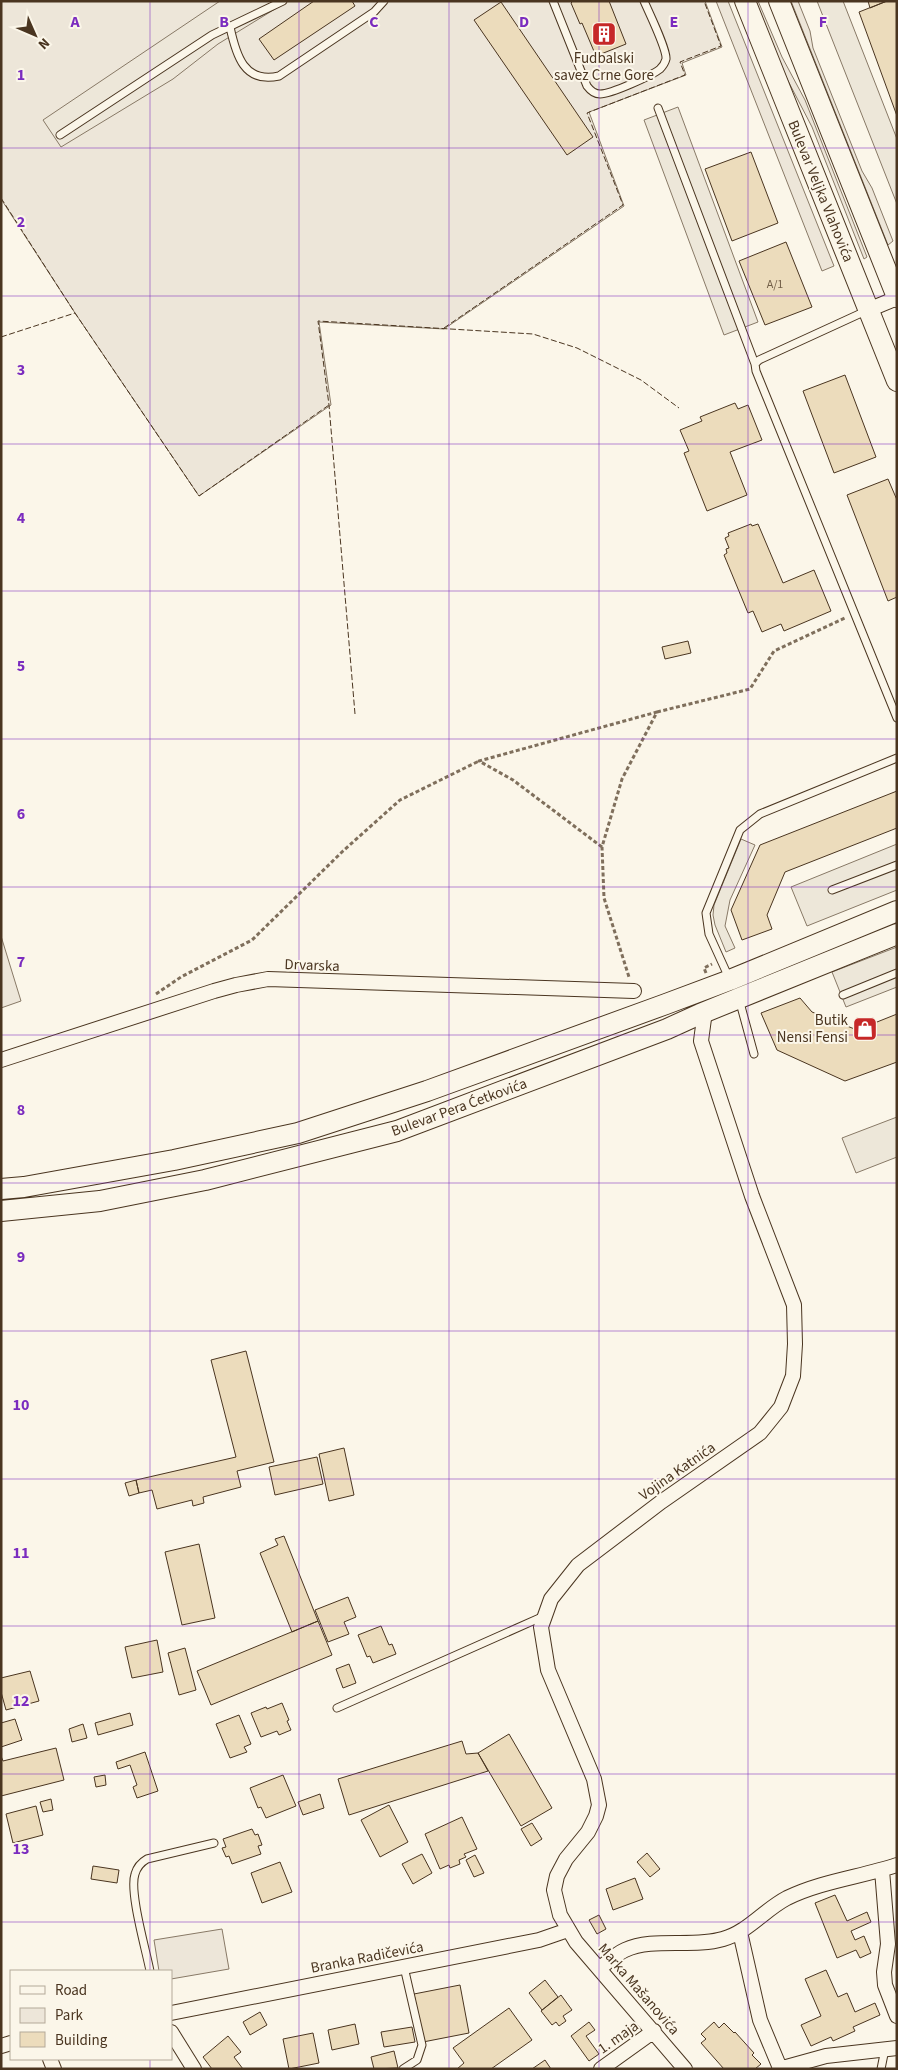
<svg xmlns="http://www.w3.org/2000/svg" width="898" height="2070" font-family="'Source Sans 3',sans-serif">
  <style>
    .green { fill: #ede6d9; stroke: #887966 }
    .parking { fill: #ede7d9; stroke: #887966 }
    .building { fill: #ecdcbc; stroke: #4a3520 }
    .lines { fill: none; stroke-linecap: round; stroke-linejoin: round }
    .service-casing { stroke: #4a3520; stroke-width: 9 }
    .minor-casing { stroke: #4a3520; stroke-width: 16 }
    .secondary-casing { stroke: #4a3520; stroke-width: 22 }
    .path { stroke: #7f6f5c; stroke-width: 3; stroke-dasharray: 4 2.5; stroke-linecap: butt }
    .service { stroke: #fbf6e9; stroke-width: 7 }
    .minor { stroke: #fbf6e9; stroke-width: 14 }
    .secondary { stroke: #fbf6e9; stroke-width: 20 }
    .fence { stroke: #4a3520; stroke-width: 1; stroke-dasharray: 6 2.5; stroke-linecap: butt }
    .grid { fill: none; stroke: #7b2cbf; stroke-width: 1; stroke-opacity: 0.55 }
    .labels { text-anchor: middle; stroke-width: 4; stroke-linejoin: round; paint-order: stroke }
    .number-label { font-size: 12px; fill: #725f47 }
    .poi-label { font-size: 15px; fill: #4a3520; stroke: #fbf6e9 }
    .street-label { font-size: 15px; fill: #4a3520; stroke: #fbf6e9 }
    .grid-label { font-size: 16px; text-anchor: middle; font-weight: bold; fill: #7b2cbf; stroke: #fbf6e9; stroke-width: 4; stroke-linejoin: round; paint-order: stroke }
  </style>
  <rect width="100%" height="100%" fill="#fbf6e9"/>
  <path class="green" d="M1 1H705L722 47 682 63 686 75 589 112 624 206 444 329 319 322 331 405 199 496 75 313 1 199Z
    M716 1H728L834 266 822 271Z
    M754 1H758L782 57 805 100 867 257 864 259 812 127 785 75Z
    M791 1H798L810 31 813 48 862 171 872 188 893 241 888 245Z
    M1 936 21 1001 1 1008Z
    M222 1929 229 1969 171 1979V1971H159L154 1940Z"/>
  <path class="parking" d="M220 1H288L218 44 173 79 61 147 43 120Z
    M817 1H843L897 139V204Z
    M678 107 758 322 724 335 644 120Z
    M741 839 755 845 730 900 725 926 735 948 726 952 715 925 713 915 714 905Z
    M897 844V890L807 926 791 887Z
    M897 947V987L846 1007 832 972Z
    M897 1117V1157L856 1173 842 1138Z"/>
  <path class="building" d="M314 1H352L355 6 274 60 259 39Z
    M609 1 626 44 596 56 582 23 580 24 571 3 573 1Z
    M868 1H887L870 8Z
    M887 1H897V116L859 12Z
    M501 2 593 137 567 155 474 20Z
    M751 152 778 223 732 241 705 169Z
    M786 242 812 307 765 325 739 261Z
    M845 375 876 457 834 473 803 391Z
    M735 403 738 409 748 405 762 440 730 452 747 495 707 511 684 453 689 451 680 430 702 421 700 417Z
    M888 479 897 500V597L888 601 847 495Z
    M751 524 752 526 758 524 783 583 814 570 831 611 784 631 781 624 762 632 753 611 748 613 724 555 727 553 726 549 729 548 725 538 729 536 728 533Z
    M688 641 691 653 665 659 662 647Z
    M897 791V828L785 872 767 915 772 929 742 940 731 910 760 845Z
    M800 998 812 1012 857 1030 897 1014V1062L845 1081 777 1050 761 1013Z
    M246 1351 274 1462 237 1471 241 1487 203 1497 204 1503 193 1506 192 1500 157 1509 152 1490 139 1493 136 1480 236 1457 211 1360Z
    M344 1448 354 1495 329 1501 319 1454Z
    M317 1457 323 1484 275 1495 269 1467Z
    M136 1480 139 1493 129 1496 125 1483Z
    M284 1536 318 1621 292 1632 260 1553 278 1545 275 1539Z
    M199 1544 215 1618 182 1625 165 1552Z
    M348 1597 356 1617 344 1622 349 1634 328 1642 315 1610Z
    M318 1621 332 1655 211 1705 197 1671Z
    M381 1626 389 1645 392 1644 396 1654 373 1663 370 1656 367 1657 358 1635Z
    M157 1640 163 1672 132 1678 125 1647Z
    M185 1648 196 1690 179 1695 168 1653Z
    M349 1664 356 1683 343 1688 336 1669Z
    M30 1671 39 1701 6 1710 1 1692V1678Z
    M282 1703 289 1720 287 1721 291 1730 279 1735 277 1731 261 1737 251 1713 266 1707 267 1709Z
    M130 1713 133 1725 98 1735 95 1723Z
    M239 1715 251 1744 244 1747 247 1752 230 1758 216 1724Z
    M15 1719 22 1740 1 1747V1723Z
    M83 1724 87 1738 72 1742 69 1729Z
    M509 1734 552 1808 521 1826 478 1753Z
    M462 1741 466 1754 478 1753 488 1771 349 1815 338 1779Z
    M56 1748 64 1780 1 1796V1756L3 1761Z
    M145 1752 158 1791 137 1798 133 1787 137 1785 130 1765 118 1769 116 1762Z
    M105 1775 106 1785 96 1787 94 1777Z
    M283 1775 296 1806 266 1818 261 1807 258 1808 250 1788Z
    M320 1794 324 1808 303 1815 298 1802Z
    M51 1799 53 1810 43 1812 40 1802Z
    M389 1805 408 1842 380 1857 361 1820Z
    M36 1806 43 1835 13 1843 6 1814Z
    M462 1817 477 1849 464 1854 466 1857 459 1860 460 1864 450 1868 449 1865 440 1869 425 1834Z
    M532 1823 542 1839 531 1846 521 1829Z
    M252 1829 255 1835 258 1834 262 1845 258 1846 261 1854 232 1864 229 1856 226 1857 222 1848 226 1847 223 1839Z
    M647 1853 660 1869 650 1877 637 1862Z
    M422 1854 432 1873 413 1884 402 1864Z
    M475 1855 484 1873 474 1877 466 1860Z
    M280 1862 292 1892 262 1903 251 1873Z
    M93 1866 119 1870 117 1883 91 1879Z
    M635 1878 643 1899 613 1910 606 1889Z
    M835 1895 847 1921 867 1912 871 1922 851 1931 855 1940 864 1936 871 1953 860 1958 856 1950 837 1958 815 1903Z
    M599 1915 606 1929 597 1934 589 1920Z
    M826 1970 838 1997 847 1993 855 2012 875 2003 880 2015 853 2027 855 2031 833 2041 831 2037 811 2046 801 2025 821 2016 805 1979Z
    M545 1980 558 1997 542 2010 529 1993Z
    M460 1985 469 2033 423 2042 414 1994Z
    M561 1995 572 2010 563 2016 566 2021 559 2026 556 2022 552 2025 541 2011Z
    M509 2008 532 2040 491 2069H457L464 2063 453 2048Z
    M260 2012 267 2025 250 2035 243 2022Z
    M589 2022 595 2030 586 2036 599 2054 589 2061 571 2036Z
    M714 2022 719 2028 724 2023 734 2033 735 2032 754 2053 752 2055 761 2064 755 2069H724L701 2043 706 2039 701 2034Z
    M355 2024 359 2044 332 2050 328 2030Z
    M412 2027 415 2042 384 2047 381 2032Z
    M313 2033 319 2063 289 2069 283 2039Z
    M228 2036 241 2052 234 2057 243 2069H212L203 2057Z
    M394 2051 398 2068 374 2069 371 2057Z
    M545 2060 551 2069H532Z"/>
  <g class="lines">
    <defs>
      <path id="service" d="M553 1 587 86C590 90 594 94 600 94 611 94 651 76 660 69 663 66 665 63 666 59 667 49 649 13 644 1
        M230 27C236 55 244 84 279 76L374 12 384 1
        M658 108 755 364
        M60 135 212 35 283 1
        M868 310 759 360 755 364 756 371 897 718
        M832 890 897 865
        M729 978 709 934 706 913 740 830 760 814 897 758
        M843 995 897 973
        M739 999 754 1054
        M337 1708 544 1616
        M150 1971C146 1950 129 1892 135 1874 137 1867 140 1863 147 1859L214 1843
        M403 2069 417 2060 422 2045 404 1967
        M881 2069 885 2049"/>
      <path id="minor" d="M868 310 897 298
        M1 1060 214 991 236 985 268 979 634 991
        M882 1870 888 1944 884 1972 885 1985 897 2016
        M740 1932 760 2020 780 2068
        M600 1968C608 1962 616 1954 625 1950 653 1937 693 1948 723 1939 748 1932 764 1910 787 1898 822 1881 861 1877 897 1865
        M171 2013 539 1940 568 1930
        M171 2032 194 2069
        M1 2046 11 2043
        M50 2059 54 2069
        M601 2069 654 2031
        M685 2069 576 1942 560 1915 554 1890 557 1876 566 1859 588 1832 596 1816 599 1805 594 1779 548 1670 541 1627 551 1599 578 1565 661 1502 760 1433 781 1407 793 1376 795 1344 794 1305 752 1196 701 1041 705 1011
        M779 2069 826 2056 897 2048"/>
      <path id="secondary" d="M745 1 897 381
        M779 1 897 297
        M1 1189 24 1187 174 1160 298 1133 427 1091 666 1004 730 980 897 911
        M1 1211 100 1201 205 1180 397 1131 667 1029 700 1014 897 934"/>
    </defs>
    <use href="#service" class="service-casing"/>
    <use href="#minor" class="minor-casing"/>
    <use href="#secondary" class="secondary-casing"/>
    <path class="path" d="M657 712 750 689 774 651 845 618
      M602 847 513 780 479 761 657 712 622 779 602 847 604 898 629 977
      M706 973 704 968 712 964
      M156 994 181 977 252 940 343 851 400 800 479 761"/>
    <use href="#service" class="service"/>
    <use href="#minor" class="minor"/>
    <use href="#secondary" class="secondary"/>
    <path class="fence" d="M1 198 75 313 199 496 329 405
      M444 328 623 205 587 113 685 75 680 62 721 46 704 1
      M1 337 75 313
      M355 714 329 405 318 321 533 334 577 348 641 380 679 408"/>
  </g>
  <path class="grid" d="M150 1V1971M299 1V2069M449 1V2069M599 1V2069M748 1V2069M1 148H897M1 296H897M1 444H897M1 591H897M1 739H897M1 887H897M1 1035H897M1 1183H897M1 1331H897M1 1479H897M1 1626H897M1 1774H897M1 1922H897M150 2059V2069"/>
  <defs>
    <symbol id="building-square" viewBox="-11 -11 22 22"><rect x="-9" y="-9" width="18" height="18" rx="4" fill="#c62828" stroke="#fbf6e9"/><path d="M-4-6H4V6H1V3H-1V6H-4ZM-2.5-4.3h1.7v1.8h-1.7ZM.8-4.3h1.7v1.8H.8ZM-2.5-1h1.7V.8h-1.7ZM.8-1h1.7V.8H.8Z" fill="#fff"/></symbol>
    <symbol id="shop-square" viewBox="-11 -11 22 22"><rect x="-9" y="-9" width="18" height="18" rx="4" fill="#c62828" stroke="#fbf6e9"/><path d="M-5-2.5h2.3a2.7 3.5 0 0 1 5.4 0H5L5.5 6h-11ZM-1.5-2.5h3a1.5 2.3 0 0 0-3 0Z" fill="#fff"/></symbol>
  </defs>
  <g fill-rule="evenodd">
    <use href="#building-square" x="590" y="20" width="28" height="28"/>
    <use href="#shop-square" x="851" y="1015" width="28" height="28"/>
  </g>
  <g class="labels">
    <g class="number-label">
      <text x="775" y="288">A/1</text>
    </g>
    <g class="poi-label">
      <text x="604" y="63">Fudbalski<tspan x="604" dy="17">savez Crne Gore</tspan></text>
      <text x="848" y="1025" text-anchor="end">Butik<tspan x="848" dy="17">Nensi Fensi</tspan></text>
    </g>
    <g class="street-label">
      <text transform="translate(821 191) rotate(68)" y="5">Bulevar Veljka Vlahovića</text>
      <text transform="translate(312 965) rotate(2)" y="5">Drvarska</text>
      <text transform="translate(459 1107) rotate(-20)" y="5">Bulevar Pera Ćetkovića</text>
      <text transform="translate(677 1471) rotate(-35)" y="5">Vojina Katnića</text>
      <text transform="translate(367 1957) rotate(-11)" y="5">Branka Radičevića</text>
      <text transform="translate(639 1989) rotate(49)" y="5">Marka Mašanovića</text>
      <text transform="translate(618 2037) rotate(-35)" y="5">1. maja</text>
    </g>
  </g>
  <g class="grid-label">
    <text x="75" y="27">A</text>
    <text x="224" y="27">B</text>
    <text x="374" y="27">C</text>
    <text x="524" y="27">D</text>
    <text x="674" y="27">E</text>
    <text x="823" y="27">F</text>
    <text x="21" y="80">1</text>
    <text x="21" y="227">2</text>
    <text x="21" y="375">3</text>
    <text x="21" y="523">4</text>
    <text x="21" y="671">5</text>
    <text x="21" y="819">6</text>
    <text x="21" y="967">7</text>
    <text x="21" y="1115">8</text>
    <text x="21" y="1262">9</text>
    <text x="21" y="1410">10</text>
    <text x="21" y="1558">11</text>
    <text x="21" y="1706">12</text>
    <text x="21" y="1854">13</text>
  </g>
  <rect width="898" height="2070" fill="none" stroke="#4a3520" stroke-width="5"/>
  <rect x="10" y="1970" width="162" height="90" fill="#fbf6e9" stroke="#b4a999"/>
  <rect x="20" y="1986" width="25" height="8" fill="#fbf6e9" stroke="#b4a999"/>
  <text x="55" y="1995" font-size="15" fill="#4a3520">Road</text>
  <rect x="20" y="2008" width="25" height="15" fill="#ede6d9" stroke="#b4a999"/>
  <text x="55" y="2020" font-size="15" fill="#4a3520">Park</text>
  <rect x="20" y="2032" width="25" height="15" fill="#ecdcbc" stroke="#b4a999"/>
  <text x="55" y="2045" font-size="15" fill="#4a3520">Building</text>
  <g transform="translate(35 35) rotate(135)" stroke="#fbf6e9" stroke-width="4" paint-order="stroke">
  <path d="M0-4L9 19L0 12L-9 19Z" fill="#4a3520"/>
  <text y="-8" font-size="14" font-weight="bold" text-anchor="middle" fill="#4a3520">N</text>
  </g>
</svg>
